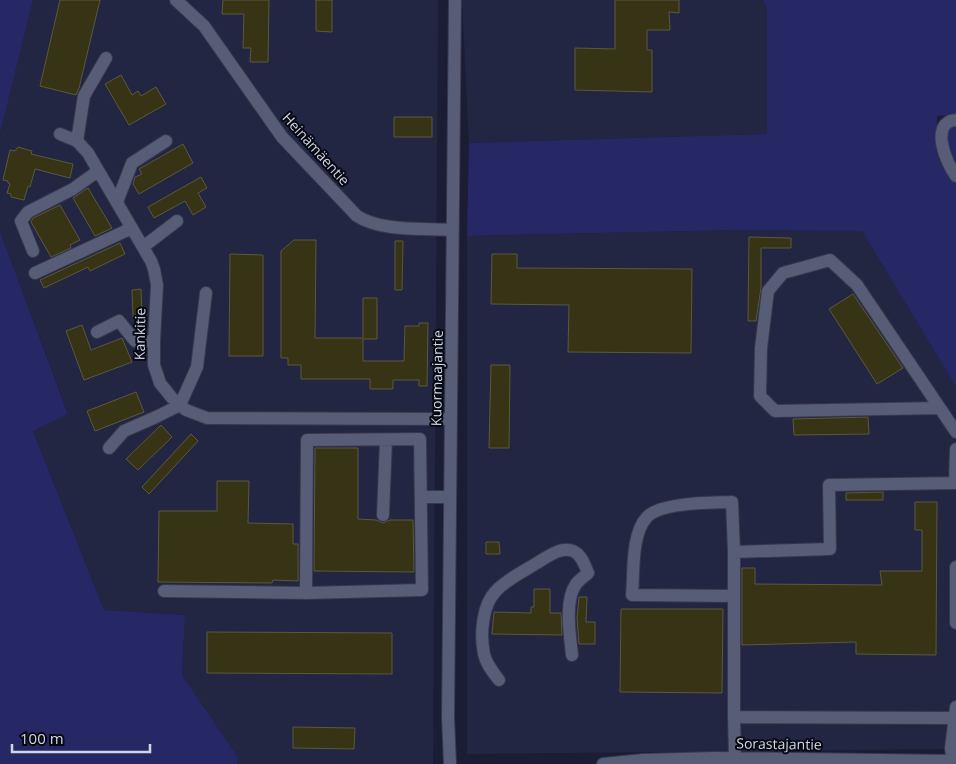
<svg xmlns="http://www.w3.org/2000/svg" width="956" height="764" font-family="'Open Sans',sans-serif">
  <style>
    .built { fill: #232643 }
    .green { fill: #262765 }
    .building { fill: #363415; stroke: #5a593c }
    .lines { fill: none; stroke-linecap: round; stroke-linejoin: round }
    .minor-casing { stroke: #37384b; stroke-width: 14 }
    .minor { stroke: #575c77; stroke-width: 12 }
    .labels { text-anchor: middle; stroke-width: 4; stroke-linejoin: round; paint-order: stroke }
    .street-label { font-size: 14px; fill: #d2d5e5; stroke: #070913 }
  </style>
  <rect width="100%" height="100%" fill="#1b1d35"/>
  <path class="built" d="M33 0H438L433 764H237L238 757 182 675 185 615 104 610 33 431 68 413 0 231V134Z
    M462 0H762L767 8V134L469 143Z
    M735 230 862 231 956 387V749L467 754V236Z"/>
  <path class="green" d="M0 0H33L0 134Z
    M762 0H956V115L937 116V135L956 182V387L862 231 735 230 467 236 469 143 767 134V8Z
    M951 127H956V169L947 146 948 129Z
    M0 231 68 414 33 431 104 610 185 615 182 675 238 757 237 764H0Z"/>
  <path class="building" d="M60 0H100L79 88 76 95 40 86Z
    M223 0H269L268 62H250L251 48H243L244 14H222Z
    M316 0H332V32L316 31Z
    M615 0H679V13L669 12 670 30H647V50H652V92L575 90V48L615 49Z
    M121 75 132 95 138 91 141 96 156 87 166 104 129 125 105 84Z
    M394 117H432V137H394Z
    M183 144 193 163 139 194 133 184 135 177 142 174 139 169Z
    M18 147 32 151 31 154 73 164 70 178 35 169 30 187 28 186 24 200 11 197V194L7 193 10 184 8 183V181L3 180 10 150 15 151Z
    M201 177 207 188 198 193 206 207 193 215 185 201 154 218 148 207Z
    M88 188 112 228 95 236 73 198Z
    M60 205 80 240 70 245 71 248 51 257 31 222 33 218Z
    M749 237 791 238V248H761V288L756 321H748Z
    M294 240H316L315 338H363V298H377V339H363V361H404L405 326H419V323H428L427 386H419V380H393V389H370V379H301V365H288V358H281V251Z
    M395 241H403L402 290H395Z
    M120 243 125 254 90 271 88 267 44 288 40 280Z
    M230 254 263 255V356H229Z
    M492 254H517V268L692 269 691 353 568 352 569 305 491 304Z
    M141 289 142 317H133L132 290Z
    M853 294 903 368 877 384 829 309Z
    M82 325 91 350 122 338 132 362 84 380 66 331Z
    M491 365H510L509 448H489Z
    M136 392 144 412 95 431 87 411Z
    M868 417 869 434 794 435 793 419Z
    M161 425 172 437 138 470 126 459Z
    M191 434 198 441 149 494 142 487Z
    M315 448H358V519L376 520 383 523 390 520H413L414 572 314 571Z
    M217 481H249L248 523 293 524V544H298V581L273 580 272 583 158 582 159 511H217Z
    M883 492V500H846V493Z
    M915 502H937L936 655 856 654V642L742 645V568H755V584L882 585 880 571H922V530H915Z
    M486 542H499L500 554H486Z
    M534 589H550V613H561L562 635 492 634 494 612 531 613V607H534Z
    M579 597H587L586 622H595V644H579L577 618Z
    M621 609H723L722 693 620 692Z
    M207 632 392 633V674L207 673Z
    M293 727 355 728 354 749 293 748Z"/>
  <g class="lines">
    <defs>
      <path id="minor" d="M176 0 204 26 282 137 357 216C382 232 423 228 453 230
        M956 120C929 122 946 163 956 176
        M60 134 77 141 88 153 151 261 154 269 157 285 154 342V365L160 383 172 398 186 410 207 418 451 419
        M77 141 84 96 106 58
        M117 202 132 163 166 141
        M143 247 177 221
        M33 251 21 221 28 212 73 189 98 171
        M35 273 132 228
        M97 332 119 321 135 341 154 342
        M940 408 775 411 760 396 761 348 768 291 783 273 830 260 857 285 956 432
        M420 439 422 590 306 593 307 440Z
        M109 448 124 431 156 417 180 405 197 367 206 293
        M955 482 956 449
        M421 497H450
        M383 515 386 440
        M734 552 732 502C712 503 661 502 647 517 631 534 634 573 632 595L734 596
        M956 567V623
        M164 591 306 593
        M499 680C493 672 486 664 484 654 480 635 482 605 496 591 507 579 524 571 537 563 547 557 561 546 573 551 581 554 585 565 588 573 585 576 579 580 576 584 564 601 570 635 572 655
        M734 717V552L830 549 829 485 956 483
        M735 758 734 717 954 718
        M450 764 448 717 455 0
        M603 764 643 760 714 758 956 761
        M953 764 951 748 956 707"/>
    </defs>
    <use href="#minor" class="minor-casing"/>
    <use href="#minor" class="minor"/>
  </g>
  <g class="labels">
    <g class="street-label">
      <text transform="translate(316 149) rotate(48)" y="5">Heinämäentie</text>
      <text transform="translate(140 334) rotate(-89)" y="5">Kankitie</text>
      <text transform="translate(437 378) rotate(-89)" y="5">Kuormaajantie</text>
      <text transform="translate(779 744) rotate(1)" y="5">Sorastajantie</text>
    </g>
  </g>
  <path d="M12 744v8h138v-8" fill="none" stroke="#d2d5e5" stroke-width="2.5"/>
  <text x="20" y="744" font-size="15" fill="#d2d5e5" stroke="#070913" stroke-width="4" paint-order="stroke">100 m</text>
</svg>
